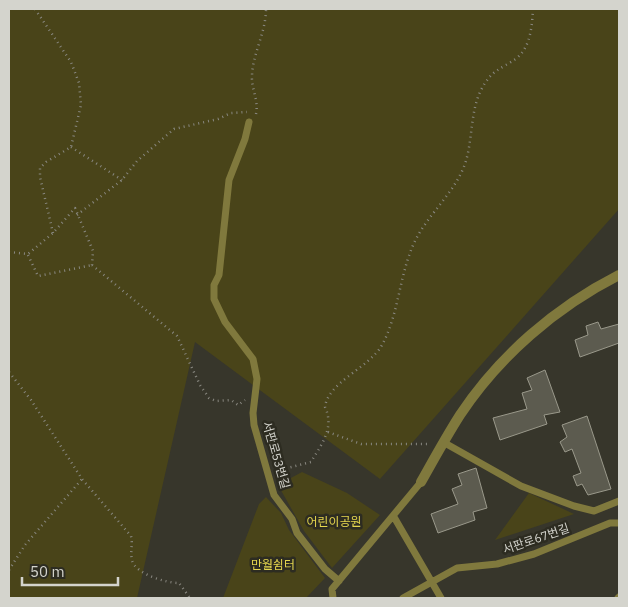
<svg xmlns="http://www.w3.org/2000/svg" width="628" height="607" font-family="'IBM Plex Sans','Noto Sans KR',sans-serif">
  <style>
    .green { fill: #494419 }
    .building { fill: #5c5b4f; stroke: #9a998b }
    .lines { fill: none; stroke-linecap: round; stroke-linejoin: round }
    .path { stroke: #898880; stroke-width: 2.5; stroke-dasharray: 1 4; stroke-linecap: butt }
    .lane { stroke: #80793d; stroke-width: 7 }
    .street { stroke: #80793d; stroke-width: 10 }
    .labels { text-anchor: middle; stroke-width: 5; stroke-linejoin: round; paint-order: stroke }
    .street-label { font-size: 12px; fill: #d4d4cd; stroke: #2d2c21 }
    .park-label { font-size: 12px; fill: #e5d64e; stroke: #2d2c21 }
  </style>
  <rect width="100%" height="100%" fill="#37362b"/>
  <path class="green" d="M9 9H619V209L380 479 195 342 137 598H9Z
    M302 472 347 493 380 515 332 568 304 531 278 485Z
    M529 493 574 514 495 540Z
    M266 497 281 513 289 530 325 578 306 598H223L259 504Z"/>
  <path class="building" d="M598 322 601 329 619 324V343L580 357 575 340 588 335 586 326Z
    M545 370 560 412 544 415 547 424 500 440 493 418 527 409 522 393 532 390 527 378Z
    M587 416 611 489 588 495 582 484 577 486 573 476 581 473 572 449 565 452 560 442 567 437 562 425Z
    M476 468 487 508 473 512 475 520 438 533 431 514 458 504 452 489 462 485 458 474Z"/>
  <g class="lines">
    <path class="path" d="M35 9 71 62 79 83 81 105 71 147 46 162 40 168V177L53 233
      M256 114C259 100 251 89 252 75 253 53 266 32 266 9
      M71 147 122 180
      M77 215 122 180 137 161 174 129 218 119 231 113 247 112
      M9 252 28 254 53 233 75 208 93 251 92 265
      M28 255 38 276 92 265
      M92 265 177 336 200 385 209 398 216 401 231 400 238 405 245 400
      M9 372 31 400 82 479 131 536C133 544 130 552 132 560 135 574 166 583 179 583L190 598
      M328 432 361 444H429
      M276 471 311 462C321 445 335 428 325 407 328 382 369 368 382 345 399 314 399 276 414 243 427 215 454 194 465 164 473 140 470 112 481 90 492 69 500 70 517 58 531 46 532 25 533 9
      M9 570 25 545 82 479"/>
    <path class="lane" d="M249 122 245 139 229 180 219 275 214 285V299L225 322 253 359 257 379 253 413 254 425 274 495 292 519 297 533 325 569 339 581
      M443 442 521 486 574 506 594 511 619 501
      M394 517 441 598
      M333 598 332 589 421 482
      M403 598 457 568 497 564 534 554 610 523H619
      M618 598 619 597"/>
    <path class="street" d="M421 482C434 459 446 437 460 415 499 356 556 307 619 275"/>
  </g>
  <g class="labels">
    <g class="street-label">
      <text transform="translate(276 455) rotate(74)" y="4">서판로53번길</text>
      <text transform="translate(536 539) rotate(-19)" y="4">서판로67번길</text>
    </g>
    <g class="park-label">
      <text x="334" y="526">어린이공원</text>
      <text x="273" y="569">만월쉼터</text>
    </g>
  </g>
  <rect width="628" height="607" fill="none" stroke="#d4d4cd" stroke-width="20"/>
  <path d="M22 577v8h96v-8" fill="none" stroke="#d4d4cd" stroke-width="2.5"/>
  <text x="30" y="577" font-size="15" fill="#d4d4cd" stroke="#2d2c21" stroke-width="4" paint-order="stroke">50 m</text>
</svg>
